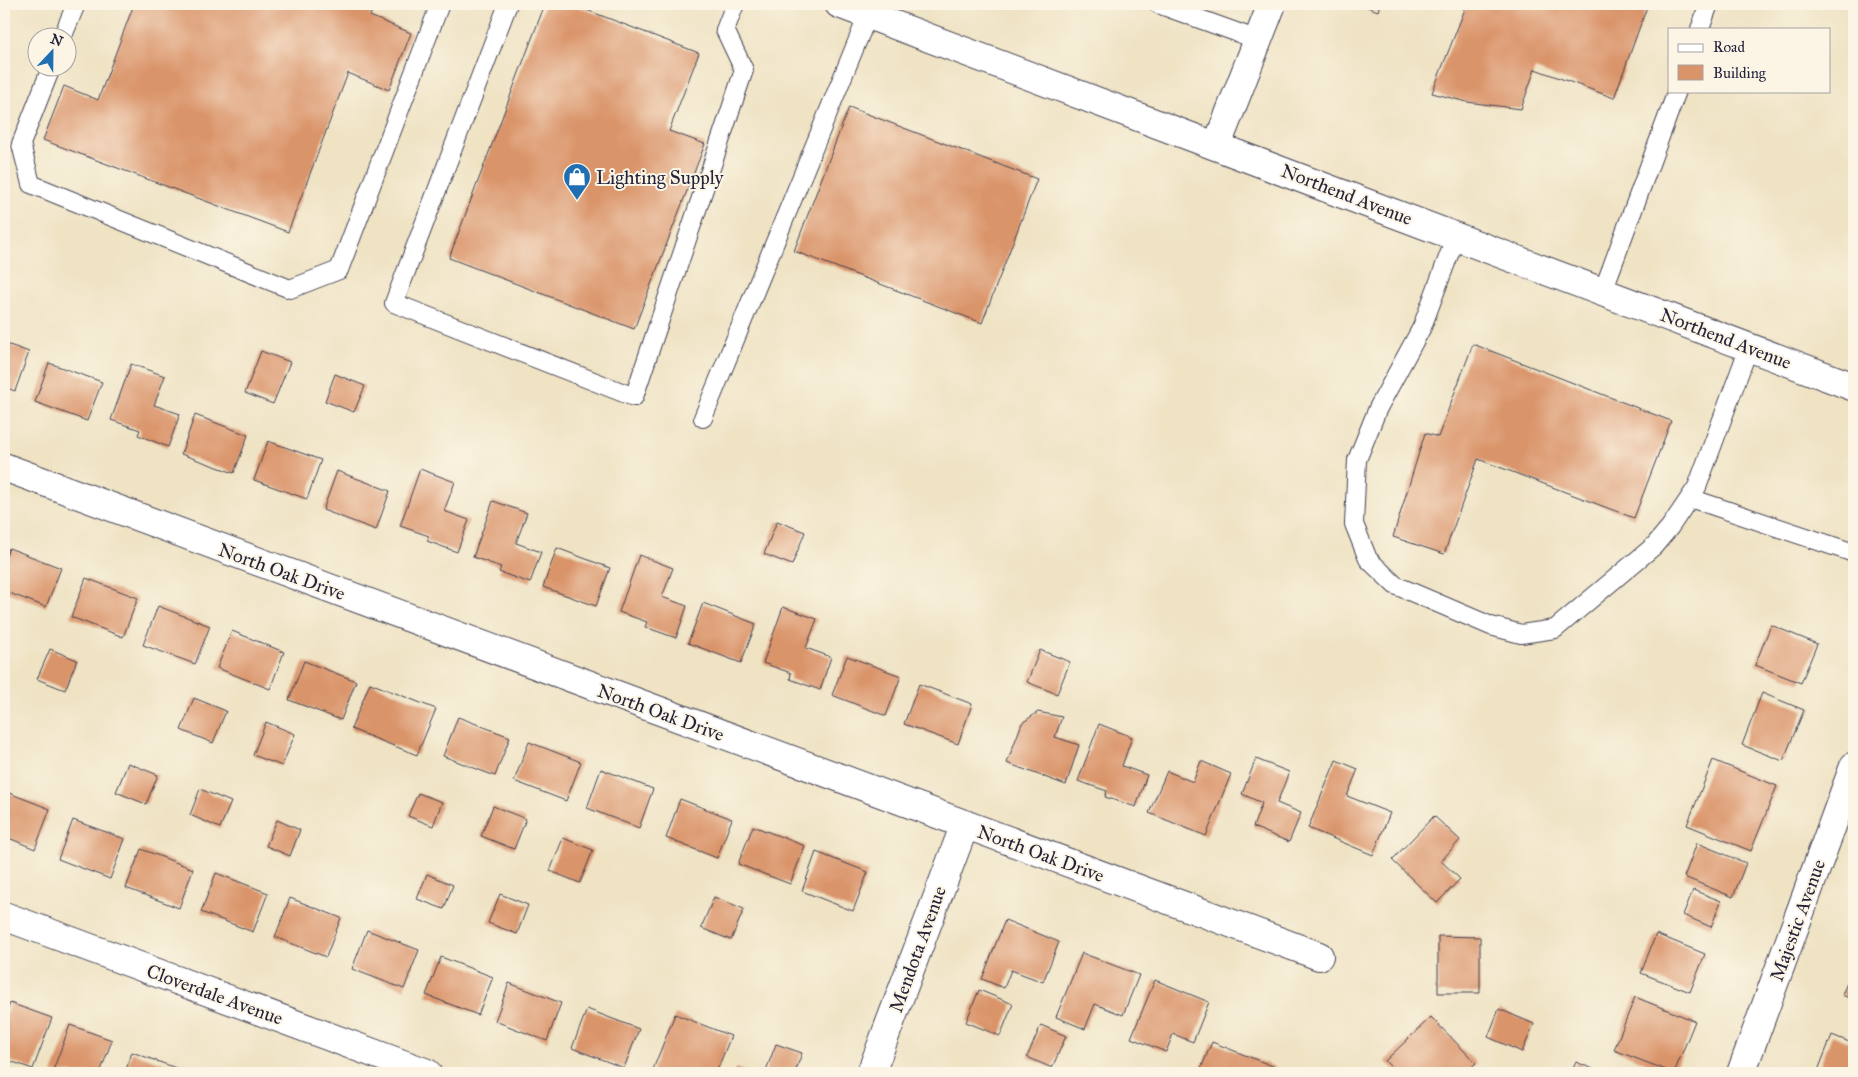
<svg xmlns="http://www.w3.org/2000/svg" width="1858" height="1077" font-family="'IM FELL Great Primer',serif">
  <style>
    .building { fill: #da946a }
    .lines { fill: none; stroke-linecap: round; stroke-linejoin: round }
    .lane-casing { stroke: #413f50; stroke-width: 20 }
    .street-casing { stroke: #413f50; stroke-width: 30 }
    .lane { stroke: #fff; stroke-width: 18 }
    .street { stroke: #fff; stroke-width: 28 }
    .labels { text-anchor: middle; stroke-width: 4; stroke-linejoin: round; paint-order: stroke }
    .poi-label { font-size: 19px; fill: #22223b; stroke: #fcf5e5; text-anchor: start }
    .street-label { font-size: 19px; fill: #22223b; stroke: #fcf5e5 }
  </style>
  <rect width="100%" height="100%" fill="#fcf5e5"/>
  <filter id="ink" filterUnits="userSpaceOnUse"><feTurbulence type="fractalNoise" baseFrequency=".02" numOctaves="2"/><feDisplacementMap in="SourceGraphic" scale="10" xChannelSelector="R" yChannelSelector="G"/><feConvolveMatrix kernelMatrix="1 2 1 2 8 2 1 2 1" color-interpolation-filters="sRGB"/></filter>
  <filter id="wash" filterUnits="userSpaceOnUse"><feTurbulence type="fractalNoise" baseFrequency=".0096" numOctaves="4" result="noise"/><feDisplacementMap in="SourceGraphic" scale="20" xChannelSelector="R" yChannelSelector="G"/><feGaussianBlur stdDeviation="1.12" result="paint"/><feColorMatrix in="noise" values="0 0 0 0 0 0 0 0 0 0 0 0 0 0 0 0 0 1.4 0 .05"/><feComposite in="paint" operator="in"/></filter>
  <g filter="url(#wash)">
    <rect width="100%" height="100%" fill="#efe3c4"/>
    <g id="blocks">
      <path class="building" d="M134 4H375L370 16 411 33 389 90 348 73 288 232 43 140 64 86 98 100Z
        M545 4H571L699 53 669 131 705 144 634 329 449 258Z
        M1359 4H1380L1378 11Z
        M1467 4H1648L1614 98 1535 69 1521 109 1467 102 1432 93Z
        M849 107 1037 179 982 323 794 251Z
        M4 343 29 352 15 391 4 387Z
        M1473 344 1671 421 1634 518 1478 459 1444 554 1393 537 1425 433 1438 437Z
        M261 351 290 362 273 404 245 393Z
        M49 363 102 382 87 421 35 402Z
        M131 364 165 376 154 405 180 414 168 447 138 435 140 430 111 420Z
        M335 374 365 386 354 412 325 401Z
        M195 415 248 435 234 473 181 454Z
        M268 441 321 460 307 499 254 480Z
        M420 469 455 482 444 511 469 520 457 552 427 541 429 536 400 526Z
        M337 471 390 491 376 530 323 510Z
        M493 501 527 513 516 543 541 552 530 583 499 572 501 567 473 557Z
        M777 521 805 532 792 565 764 554Z
        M9 548 61 568 46 607 4 591V562Z
        M557 548 610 568 596 606 543 587Z
        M639 555 673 568 662 597 687 606 676 638 645 627 647 622 619 612Z
        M86 578 138 598 123 637 71 617Z
        M703 603 756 624 741 663 688 643Z
        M158 606 210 626 195 664 143 645Z
        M783 607 817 619 806 648 831 657 820 690 790 679 791 673 763 663Z
        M1771 625 1817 644 1801 683 1755 665Z
        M232 631 284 652 270 689 217 668Z
        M50 649 77 660 65 690 37 679Z
        M1040 650 1070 662 1057 694 1027 682Z
        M847 656 901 676 886 716 832 695Z
        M304 661 356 681 341 720 289 700Z
        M370 683 436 709 417 755 351 729Z
        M919 684 972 704 958 744 904 724Z
        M1762 693 1804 710 1783 761 1742 745Z
        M194 698 226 711 213 743 181 730Z
        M1038 712 1062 717 1055 737 1079 745 1066 785 1007 763 1022 723Z
        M458 717 510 737 495 776 443 756Z
        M266 722 295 734 282 766 253 755Z
        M1099 724 1132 737 1122 766 1147 775 1136 807 1105 797 1107 791 1078 781Z
        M529 742 581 762 566 801 514 781Z
        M1256 759 1289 772 1277 803 1301 813 1289 842 1253 827 1262 803 1242 794Z
        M1336 760 1358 769 1347 796 1390 813 1373 855 1308 828Z
        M1713 760 1777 786 1751 851 1687 825Z
        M1201 761 1231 774 1206 836 1149 813 1167 771 1193 782Z
        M128 763 158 775 146 804 116 792Z
        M601 769 653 789 639 828 587 808Z
        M200 789 231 802 220 828 190 815Z
        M4 791 50 809 35 849 4 836Z
        M418 793 442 802 433 826 408 816Z
        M680 799 732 819 717 858 666 838Z
        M493 806 526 819 514 849 481 836Z
        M1434 816 1460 840 1441 861 1460 879 1437 903 1392 860Z
        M73 820 125 839 110 879 58 859Z
        M277 820 300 830 290 856 266 846Z
        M753 826 805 846 790 884 738 864Z
        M563 838 593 850 580 883 550 871Z
        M1697 843 1746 863 1733 897 1684 877Z
        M141 849 193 869 179 908 126 888Z
        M816 852 868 872 853 911 802 891Z
        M216 873 268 893 253 932 201 912Z
        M427 874 453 885 444 909 417 899Z
        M1693 890 1721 901 1711 927 1683 915Z
        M500 894 528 905 517 934 488 923Z
        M714 897 744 909 731 940 701 928Z
        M290 898 341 918 326 957 275 937Z
        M1005 920 1059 942 1043 982 1011 970 1004 988 982 979Z
        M367 930 419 950 404 989 352 969Z
        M1656 934 1705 954 1690 992 1641 973Z
        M1438 936 1480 937V993H1438Z
        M1082 953 1139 975 1123 1015 1095 1004 1085 1029 1056 1017Z
        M441 957 493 977 478 1015 426 995Z
        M1854 966V1000L1842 995Z
        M1155 980 1209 1002 1193 1042 1173 1034 1166 1052 1131 1038Z
        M509 983 561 1003 547 1041 495 1021Z
        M979 990 1013 1004 1000 1036 966 1022Z
        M1635 997 1695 1021 1674 1073 1614 1050Z
        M10 1003 52 1018 33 1069 4 1059V1021Z
        M587 1009 639 1029 624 1068 572 1048Z
        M1499 1009 1534 1024 1522 1052 1488 1037Z
        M675 1014 731 1036 716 1073 652 1072Z
        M1431 1017 1476 1063 1465 1073H1397L1385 1061Z
        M70 1025 112 1040 100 1073H52Z
        M1041 1025 1066 1036 1052 1068 1027 1057Z
        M1832 1035 1854 1044V1073H1817Z
        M1212 1042 1275 1067 1273 1073H1199Z
        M776 1044 802 1053 795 1073H765Z
        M132 1052 184 1071 183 1073H125Z
        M1576 1062 1603 1073H1571Z
        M737 1068 749 1073H735Z"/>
    </g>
  </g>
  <g filter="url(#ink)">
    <use href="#blocks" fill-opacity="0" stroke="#413f50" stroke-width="1"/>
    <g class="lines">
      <defs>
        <path id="lane" d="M508 4 394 303 634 397 744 70 725 30 735 4
          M1158 4 1258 40
          M1700 29 1709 4
          M62 38 76 4
          M51 68 21 144 31 184 290 289 339 270 440 4
          M1456 236 1422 327 1378 408 1357 460 1354 524 1368 559 1395 585 1491 626 1521 634 1555 629 1654 546 1670 527 1697 487 1749 347
          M1603 291 1677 91
          M703 418 868 15
          M1690 498 1854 553"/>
        <path id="street" d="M839 4 1854 387
          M1217 145 1272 4
          M4 467 1319 956
          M4 916 427 1073
          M871 1073 965 824
          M1741 1073 1854 766"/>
      </defs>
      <use href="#lane" class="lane-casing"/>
      <use href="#street" class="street-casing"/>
      <use href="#lane" class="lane"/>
      <use href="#street" class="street"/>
    </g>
  </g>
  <defs>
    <symbol id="shop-pin" viewBox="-11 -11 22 30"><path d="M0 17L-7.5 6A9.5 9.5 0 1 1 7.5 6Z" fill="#1f6fb2" stroke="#fcf5e5"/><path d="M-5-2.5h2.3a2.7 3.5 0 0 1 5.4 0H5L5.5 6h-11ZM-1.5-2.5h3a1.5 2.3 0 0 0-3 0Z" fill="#fff"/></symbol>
  </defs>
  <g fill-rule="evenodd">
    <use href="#shop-pin" x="561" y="161" width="32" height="43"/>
  </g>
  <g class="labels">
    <g class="poi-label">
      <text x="596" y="184">Lighting Supply</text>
    </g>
    <g class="street-label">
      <text transform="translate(1347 194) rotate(21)" y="7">Northend Avenue</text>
      <text transform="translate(1726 338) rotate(21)" y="7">Northend Avenue</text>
      <text transform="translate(282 571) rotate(20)" y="7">North Oak Drive</text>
      <text transform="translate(661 712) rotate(20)" y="7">North Oak Drive</text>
      <text transform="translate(1041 853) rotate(20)" y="7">North Oak Drive</text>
      <text transform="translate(1797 920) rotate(-70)" y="7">Majestic Avenue</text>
      <text transform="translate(917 949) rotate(-70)" y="7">Mendota Avenue</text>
      <text transform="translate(215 994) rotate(20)" y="7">Cloverdale Avenue</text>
    </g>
  </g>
  <rect width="1858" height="1077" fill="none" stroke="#fcf5e5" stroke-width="20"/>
  <rect x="1668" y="28" width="162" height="65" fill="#fcf5e5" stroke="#a5a1a1"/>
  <rect x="1678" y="44" width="25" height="8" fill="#ffffff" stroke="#a5a1a1"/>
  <text x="1713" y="52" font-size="15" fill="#22223b">Road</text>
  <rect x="1678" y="65" width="25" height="15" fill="#da946a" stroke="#a5a1a1"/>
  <text x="1713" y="78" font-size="15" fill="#22223b">Building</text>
  <g transform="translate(52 52) rotate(22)"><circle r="24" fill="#fcf5e5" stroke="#a5a1a1"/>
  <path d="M0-4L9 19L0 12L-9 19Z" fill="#1f6fb2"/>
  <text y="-8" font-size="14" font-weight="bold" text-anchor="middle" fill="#22223b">N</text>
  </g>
</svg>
